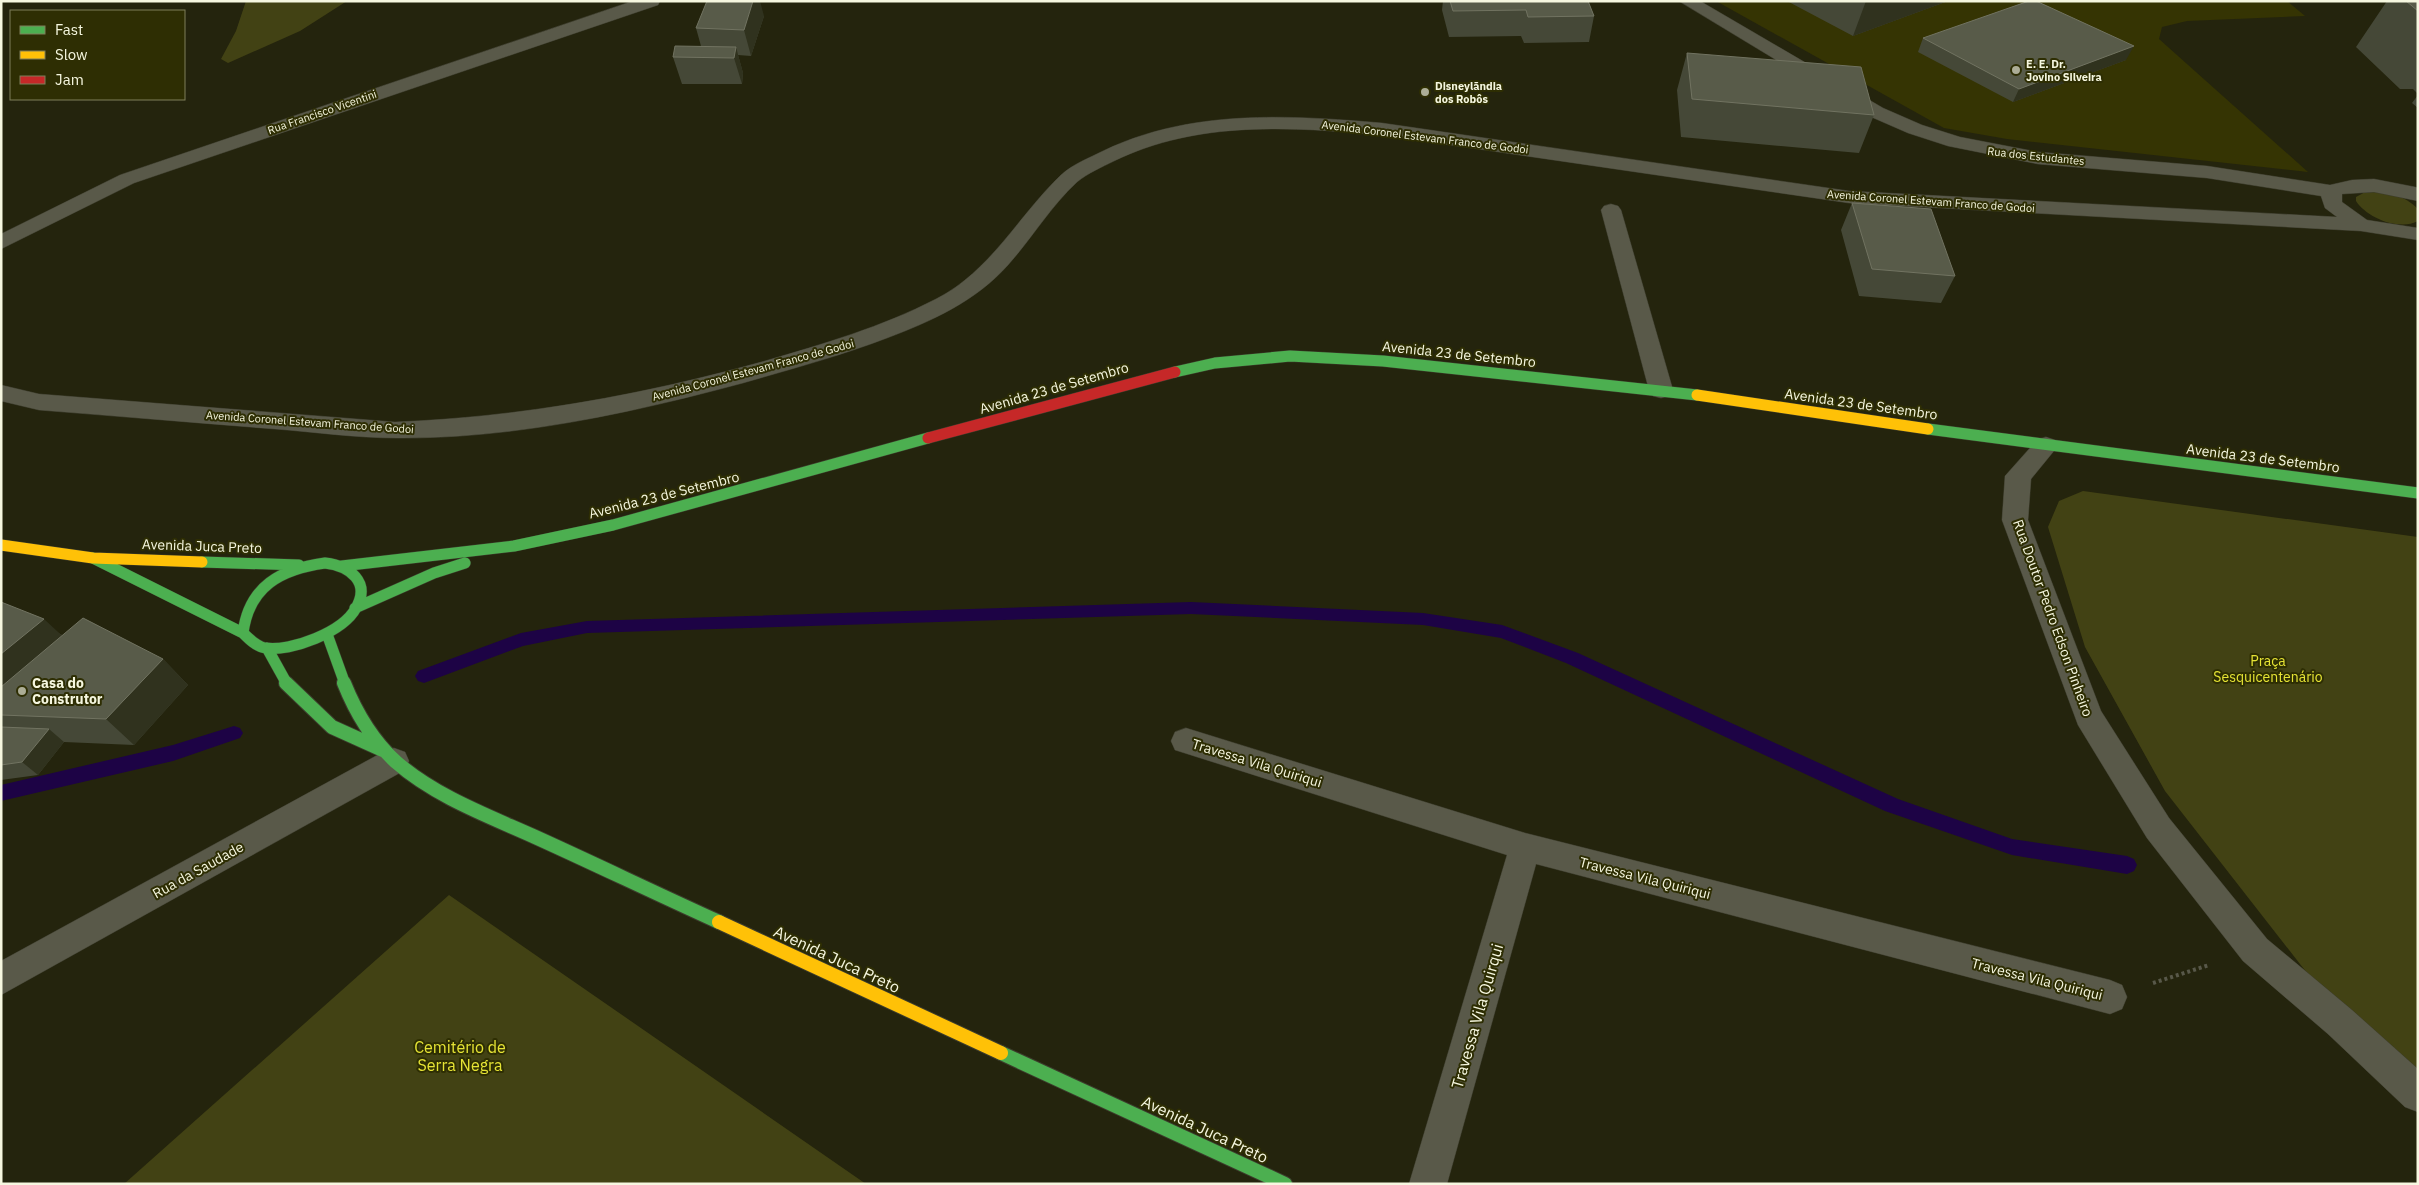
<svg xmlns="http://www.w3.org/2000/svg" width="2419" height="1185" font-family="'IBM Plex Sans',sans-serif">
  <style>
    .built { fill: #353403 }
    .green { fill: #424214 }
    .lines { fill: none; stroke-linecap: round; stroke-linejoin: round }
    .stream { fill: #1d0345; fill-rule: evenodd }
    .street-casing { stroke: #3c3c2c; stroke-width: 1 }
    .fast-far1-casing { stroke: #3c3c2c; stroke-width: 12 }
    .fast-casing { stroke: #3c3c2c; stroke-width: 16 }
    .slow-far1-casing { stroke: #3c3c2c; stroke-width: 12 }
    .slow-casing { stroke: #3c3c2c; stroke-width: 16 }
    .jam-casing { stroke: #3c3c2c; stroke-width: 12 }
    .path { stroke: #585849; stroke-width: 4; stroke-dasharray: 3 3; stroke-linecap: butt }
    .street { fill: #595949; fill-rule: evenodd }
    .fast-far1 { stroke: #4caf50; stroke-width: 11 }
    .fast { stroke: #4caf50; stroke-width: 14 }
    .slow-far1 { stroke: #ffc107; stroke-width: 11 }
    .slow { stroke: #ffc107; stroke-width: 14 }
    .jam { stroke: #c62828; stroke-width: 11 }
    .wall { fill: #454837 }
    .shaded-wall { fill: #30321e }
    .building { fill: #585b49; stroke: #717361 }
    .poi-dot { fill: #acad96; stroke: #2e2e03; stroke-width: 2 }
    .labels { text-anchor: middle; stroke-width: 4; stroke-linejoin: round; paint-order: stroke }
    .far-poi-label { font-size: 11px; font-weight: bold; fill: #f6f7e0; stroke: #2e2e03; text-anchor: start }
    .far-street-label { font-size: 11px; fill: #f6f7e0; stroke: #2e2e03 }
    .street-label { font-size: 14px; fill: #f6f7e0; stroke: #2e2e03 }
    .park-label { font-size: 14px; fill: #e6e435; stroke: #2e2e03 }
    .poi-label { font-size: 14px; font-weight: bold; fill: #f6f7e0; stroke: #2e2e03; text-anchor: start }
    .near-street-label { font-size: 16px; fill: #f6f7e0; stroke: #2e2e03 }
    .near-park-label { font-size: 16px; fill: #e6e435; stroke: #2e2e03 }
  </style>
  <rect width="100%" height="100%" fill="#24240d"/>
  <path class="built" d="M1716 1H2287L2305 16 2187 21 2162 27 2159 39 2308 172 2007 139 1944 128Z"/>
  <path class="green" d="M246 1H347L300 31 228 63 221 59 236 31Z
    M2367 191C2385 191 2405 195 2418 209V221C2399 231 2367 218 2356 201V197Z
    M2083 491 2418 537V1070L2307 973 2165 791 2085 647 2048 527 2059 501Z
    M449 895 866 1184H124Z"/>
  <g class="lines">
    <path class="stream" d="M1191 602 1423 613 1502 625 1578 653 1898 799 2012 839 2127 856 2134 859 2137 865 2134 871 2127 874 2012 855 1885 811 1566 663 1501 638 1423 625 1191 614 587 633 523 646 424 683 418 681 415 676 418 671 521 633 587 621Z
      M234 726 240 728 243 733 240 738 173 761 1 801V785L173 745Z"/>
    <defs>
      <path id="street" d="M633 1H660L658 5 134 183 1 249V234L120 175Z
        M1679 1H1700L1883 108 1922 125 1960 137 2038 152 2207 166 2330 185 2352 180 2374 179 2415 187 2418 188V201L2374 192 2342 194V202L2367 220 2418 228V240L2361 231 1849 203 1382 135C1291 127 1198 120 1114 161 1102 167 1088 173 1077 182 1051 206 1032 238 1008 265 976 301 932 321 887 338 840 356 791 369 743 383 631 413 513 439 397 438 356 438 315 432 275 429 196 423 118 416 39 410L1 401V385L39 394 395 422C521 417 643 395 765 361 823 344 882 327 936 299 991 271 1018 216 1061 175 1073 164 1089 158 1103 151 1190 109 1288 115 1382 123L1849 191 2337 217 2325 208 2321 196 2207 178 2038 164 1948 146 1908 133 1869 116Z
        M1611 204 1618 206 1621 210 1673 390 1669 396 1661 398 1653 396 1649 390 1601 210 1604 206Z
        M2046 437 2055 440 2058 446 2031 479 2028 520 2101 711 2169 818 2267 939 2352 1010 2418 1069V1112L2405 1107 2328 1034 2243 961 2147 838 2078 725 2002 520 2005 476 2037 440Z
        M1186 728 1525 833 2110 980 2122 985 2127 997 2122 1009 2110 1014 1536 864 1447 1184H1409L1507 855 1175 750 1171 741 1175 732Z
        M394 748 405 752 409 761 405 770 1 995V961L383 752Z"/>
      <path id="fast-far1" d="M1175 372 1215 363 1290 356 1383 361 1697 395
        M1928 429 2418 493
        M93 558 243 633
        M202 562 299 565
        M325 563C350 566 371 582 356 608 343 632 291 652 265 648 256 646 249 639 243 633 249 586 281 569 325 563Z
        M342 566 514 546 613 525 928 438
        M355 608 434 573 465 563
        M327 634 345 684
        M267 648 287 684"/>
      <path id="fast" d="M286 683 332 727 383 750
        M344 683C356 713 372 740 396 762 435 796 486 815 533 836 595 864 657 894 719 922
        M1001 1053 1285 1184"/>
      <path id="slow-far1" d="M1697 395 1928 429
        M1 545 93 558 202 562"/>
      <path id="slow" d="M719 922 1001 1053"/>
      <path id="jam" d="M928 438 1175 372"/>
    </defs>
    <use href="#street" class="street-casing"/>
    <use href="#fast-far1" class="fast-far1-casing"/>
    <use href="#fast" class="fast-casing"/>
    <use href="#slow-far1" class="slow-far1-casing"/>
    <use href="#slow" class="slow-casing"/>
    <use href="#jam" class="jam-casing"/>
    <path class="path" d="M2153 983 2209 965"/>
    <use href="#street" class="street"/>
    <use href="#fast-far1" class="fast-far1"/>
    <use href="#fast" class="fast"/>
    <use href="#slow-far1" class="slow-far1"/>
    <use href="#slow" class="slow"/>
    <use href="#jam" class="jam"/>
  </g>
  <path class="wall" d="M1443 1H1588L1594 16 1589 42 1524 43 1521 36 1449 37 1442 10Z
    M1787 1H1948L1853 36Z
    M2387 1H2418V94L2413 89H2400L2356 47Z
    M764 16 751 56 738 55 743 73 742 84H682L673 57 701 46 696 28Z
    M1923 38 2126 60 2013 102 1918 52Z
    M1687 53 1874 115 1859 153 1681 137 1677 90Z
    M2418 95V108L2412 103Z
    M1852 203 1955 276 1941 303 1859 296 1841 230Z
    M1 602 62 635 163 659 188 685 134 745 64 742 38 775 1 780Z"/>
  <path class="shaded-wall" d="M753 1H760L764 16 751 56 744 30Z
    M1866 1H1948L1853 36Z
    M2134 46 2126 60 2013 102 2019 89Z
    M736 47 743 73 742 84 734 58Z
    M44 619 84 656 1 715V654Z
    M163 659 188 685 134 745 106 719Z
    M49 729 64 742 38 775 22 762Z"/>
  <path class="building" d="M707 1H753L744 30 696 28Z
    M1450 1H1588L1594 16 1528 17 1526 10 1453 11Z
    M2029 1H2036L2134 46 2019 89 1923 38Z
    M2406 1H2418V11Z
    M675 46 736 47 734 58 673 57Z
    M1687 53 1861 67 1874 115 1692 99Z
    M1852 203 1931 209 1955 276 1872 269Z
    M1 602 44 619 1 654Z
    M83 618 163 659 106 719 1 715V687Z
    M1 727 49 729 22 762 1 765Z"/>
  <g class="poi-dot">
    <circle cx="2016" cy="70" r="5"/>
    <circle cx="1425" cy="92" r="5"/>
    <circle cx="22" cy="691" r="5"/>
  </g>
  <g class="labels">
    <g class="far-poi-label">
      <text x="2026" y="68">E. E. Dr.<tspan x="2026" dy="13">Jovino Silveira</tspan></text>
      <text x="1435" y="90">Disneylãndia<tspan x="1435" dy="13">dos Robôs</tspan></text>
    </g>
    <g class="far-street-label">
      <text transform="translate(322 112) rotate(-19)" y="4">Rua Francisco Vicentini</text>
      <text transform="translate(1425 137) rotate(7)" y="4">Avenida Coronel Estevam Franco de Godoi</text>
      <text transform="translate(2036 156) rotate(6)" y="4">Rua dos Estudantes</text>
      <text transform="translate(1931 201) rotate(4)" y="4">Avenida Coronel Estevam Franco de Godoi</text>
      <text transform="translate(753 370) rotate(-15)" y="4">Avenida Coronel Estevam Franco de Godoi</text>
      <text transform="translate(310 422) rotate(4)" y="4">Avenida Coronel Estevam Franco de Godoi</text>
    </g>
    <g class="street-label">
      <text transform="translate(1459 354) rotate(6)" y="5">Avenida 23 de Setembro</text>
      <text transform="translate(1054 388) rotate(-16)" y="5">Avenida 23 de Setembro</text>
      <text transform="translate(1861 404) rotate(8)" y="5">Avenida 23 de Setembro</text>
      <text transform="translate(2263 458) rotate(7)" y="5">Avenida 23 de Setembro</text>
      <text transform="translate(664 495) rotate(-14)" y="5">Avenida 23 de Setembro</text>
      <text transform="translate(202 546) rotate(2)" y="5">Avenida Juca Preto</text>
      <text transform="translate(2053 618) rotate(70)" y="5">Rua Doutor Pedro Edson Pinheiro</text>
      <text transform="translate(1257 763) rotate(17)" y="5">Travessa Vila Quiriqui</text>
      <text transform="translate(198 870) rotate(-29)" y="5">Rua da Saudade</text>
      <text transform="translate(1645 878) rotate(14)" y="5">Travessa Vila Quiriqui</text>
      <text transform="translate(2037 979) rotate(14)" y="5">Travessa Vila Quiriqui</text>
    </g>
    <g class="park-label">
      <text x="2268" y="666">Praça<tspan x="2268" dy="16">Sesquicentenário</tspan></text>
    </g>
    <g class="poi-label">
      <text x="32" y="688">Casa do<tspan x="32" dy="16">Construtor</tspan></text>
    </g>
    <g class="near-street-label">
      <text transform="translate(837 959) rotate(25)" y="6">Avenida Juca Preto</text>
      <text transform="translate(1477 1016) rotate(-74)" y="6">Travessa Vila Quirqui</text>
      <text transform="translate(1205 1129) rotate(25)" y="6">Avenida Juca Preto</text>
    </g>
    <g class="near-park-label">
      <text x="460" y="1053">Cemitério de<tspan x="460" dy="18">Serra Negra</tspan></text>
    </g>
  </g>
  <rect width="2419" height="1185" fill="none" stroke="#f6f7e0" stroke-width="5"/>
  <rect x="10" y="10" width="175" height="90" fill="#2e2e03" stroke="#7e7e5b"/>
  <rect x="20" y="26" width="25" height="8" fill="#4caf50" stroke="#7e7e5b"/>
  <text x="55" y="35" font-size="15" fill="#f6f7e0">Fast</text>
  <rect x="20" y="51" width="25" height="8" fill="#ffc107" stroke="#7e7e5b"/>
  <text x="55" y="60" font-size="15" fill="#f6f7e0">Slow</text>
  <rect x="20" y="76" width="25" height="8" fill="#c62828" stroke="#7e7e5b"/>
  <text x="55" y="85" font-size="15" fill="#f6f7e0">Jam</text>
</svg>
